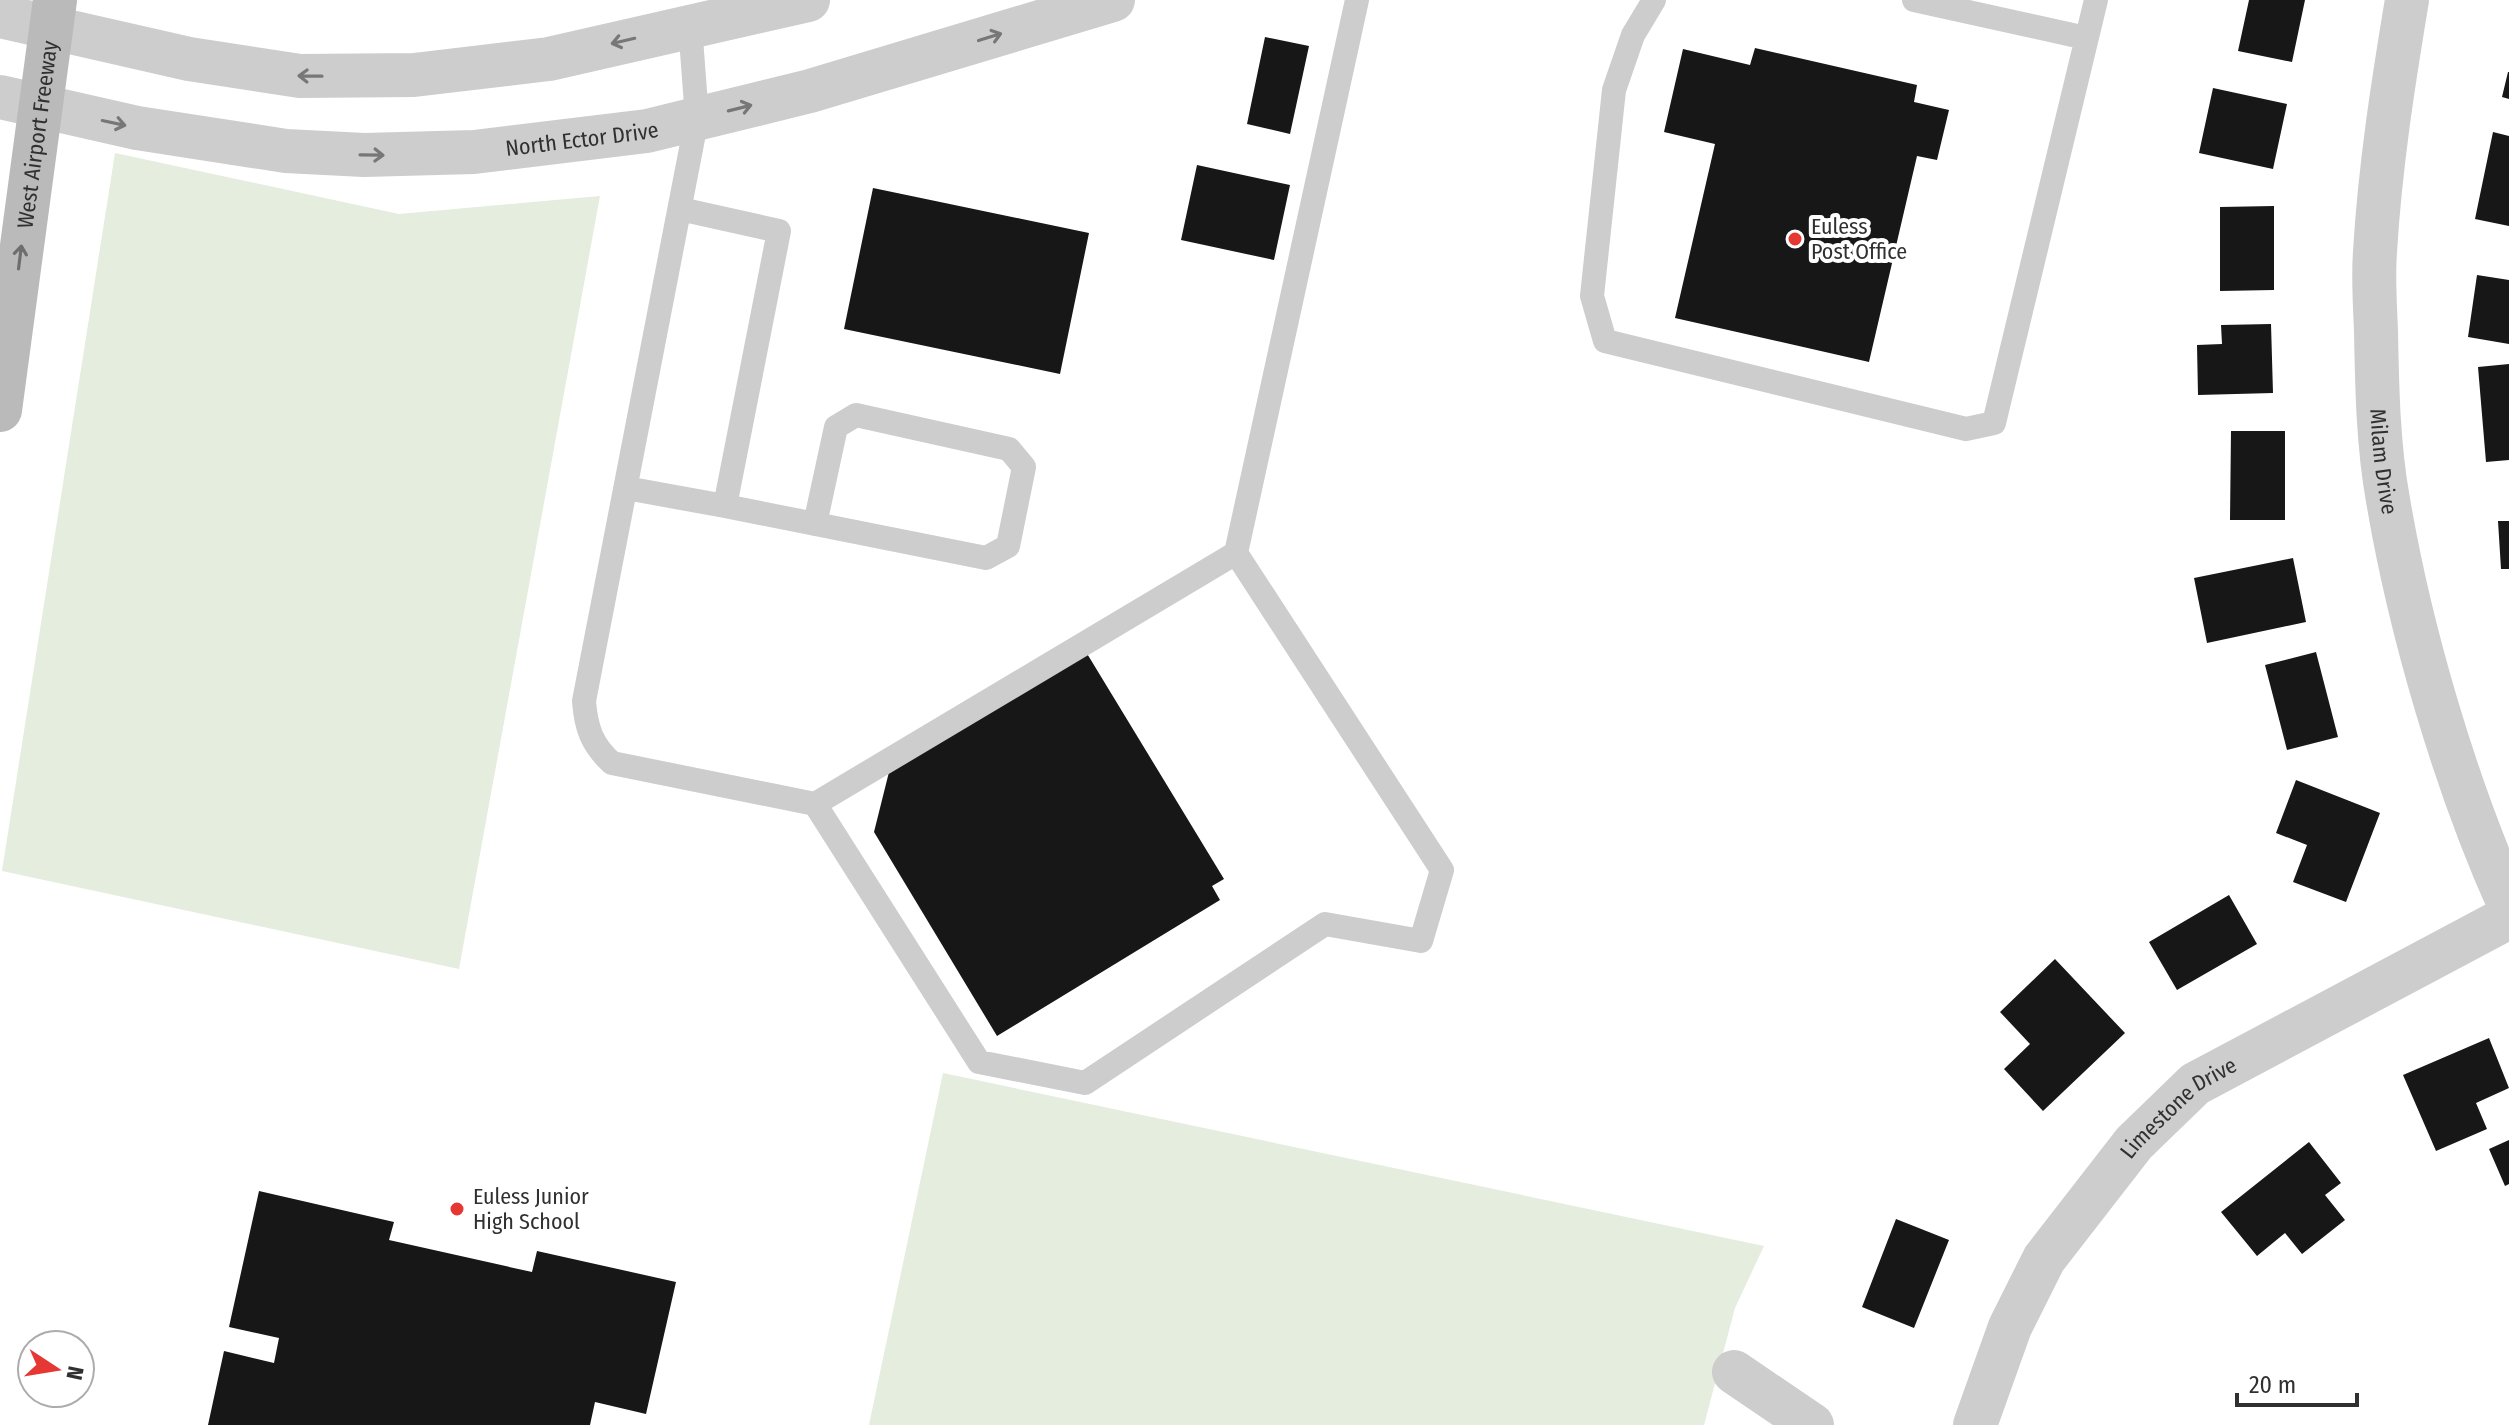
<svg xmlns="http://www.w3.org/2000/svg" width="2509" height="1425" font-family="'Fira Sans Condensed',sans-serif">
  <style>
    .green { fill: #e5edde }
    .building { fill: #171717 }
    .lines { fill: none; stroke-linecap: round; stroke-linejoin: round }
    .service { stroke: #cdcdcd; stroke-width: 24 }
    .minor { stroke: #cdcdcd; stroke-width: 44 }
    .tertiary { stroke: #cdcdcd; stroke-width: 44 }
    .secondary { stroke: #bababa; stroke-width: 44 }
    .oneway { stroke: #777 }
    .oneway2 { stroke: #6e6e6e }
    .poi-dot { fill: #e53734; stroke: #fff; stroke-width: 3 }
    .labels { text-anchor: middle; stroke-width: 8; stroke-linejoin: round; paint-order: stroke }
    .street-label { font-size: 22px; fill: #303030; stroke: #fff }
    .poi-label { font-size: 22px; fill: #303030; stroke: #fff; text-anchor: start }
  </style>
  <rect width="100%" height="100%" fill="#fff"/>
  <path class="green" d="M115 153 399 214 600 196 459 969 2 871Z
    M943 1073 1764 1246 1735 1308 1704 1425H869Z"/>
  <path class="building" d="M2249 0H2305L2292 62 2238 51Z
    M1265 37 1309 46 1290 134 1247 124Z
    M1755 48 1917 85 1914 102 1949 110 1937 160 1917 156 1869 362 1675 318 1715 144 1664 132 1683 49 1750 65Z
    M2508 72H2509V99L2502 97Z
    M2213 88 2287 104 2273 169 2199 153Z
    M2493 132 2509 136V226L2475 219Z
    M1197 165 1290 185 1274 260 1181 240Z
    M873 188 1089 233 1060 374 844 329Z
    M2274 206V290L2220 291V207Z
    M2477 275 2509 280V344L2468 337Z
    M2271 324 2273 393 2198 395 2197 345 2222 344 2221 325Z
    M2509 364V460L2486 462 2478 367Z
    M2231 431H2285V520H2230Z
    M2498 521H2509V569H2501Z
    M2293 558 2306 622 2207 643 2194 578Z
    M1083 647 1224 879 1212 886 1220 900 997 1036 874 832 889 772Z
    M2316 652 2338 737 2287 750 2265 665Z
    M2296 780 2380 813 2346 902 2293 882 2307 845 2276 833Z
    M2229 895 2257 944 2177 990 2149 942Z
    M2055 959 2125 1033 2043 1111 2004 1069 2030 1044 2000 1012Z
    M2489 1038 2509 1088 2476 1103 2487 1129 2436 1151 2403 1075Z
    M2509 1140V1184L2505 1186 2489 1149Z
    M2309 1142 2341 1183 2325 1195 2345 1220 2302 1254 2285 1233 2257 1256 2221 1212Z
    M259 1191 394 1222 389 1240 532 1272 537 1251 676 1282 646 1414 595 1402 590 1425H208L224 1351 274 1363 279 1338 229 1327Z
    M1896 1219 1949 1240 1914 1328 1862 1307Z"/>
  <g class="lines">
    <path class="service" d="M1654 0 1633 35 1614 90 1592 296 1605 341 1966 429 1994 423 2096 0
      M1914 0 2086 38
      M690 25 697 118 584 701C586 728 592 745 612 763L815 804 1236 553
      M626 488 725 506 779 231 680 209
      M725 506 986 558 1008 546 1024 467 1009 449 856 415 836 427 815 524
      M815 804 979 1062 1085 1083 1325 924 1421 941 1442 870 1236 553 1357 0"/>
    <g class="minor">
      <path id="s1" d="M2407 0C2393 84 2380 167 2375 252 2373 278 2375 305 2376 331 2377 386 2378 445 2388 500 2410 630 2455 784 2509 904"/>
      <path d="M1734 1372 1812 1425"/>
      <path id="s2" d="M1975 1425 2010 1327 2044 1259 2134 1143 2195 1084 2509 917"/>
    </g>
    <g class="tertiary">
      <path d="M0 16 189 59 300 76 414 75 549 59 808 0"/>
      <path id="s3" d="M0 97 137 128 286 151 364 155 474 152 647 131 810 91 1113 0"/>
    </g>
    <path class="secondary" id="s4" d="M0 410 55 0"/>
  </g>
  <defs><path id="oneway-shaft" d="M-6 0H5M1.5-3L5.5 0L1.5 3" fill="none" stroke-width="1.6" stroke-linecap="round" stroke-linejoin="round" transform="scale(2)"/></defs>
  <g class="oneway">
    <use href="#oneway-shaft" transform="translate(990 37) rotate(-17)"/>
    <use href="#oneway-shaft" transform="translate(623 41) rotate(167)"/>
    <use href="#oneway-shaft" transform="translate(310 76) rotate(-179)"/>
    <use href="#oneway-shaft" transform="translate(740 108) rotate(-14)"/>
    <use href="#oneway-shaft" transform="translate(114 123) rotate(12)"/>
    <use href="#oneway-shaft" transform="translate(372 155) rotate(1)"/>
  </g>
  <use class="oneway2" href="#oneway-shaft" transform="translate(20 257) rotate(-83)"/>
  <g class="poi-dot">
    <circle cx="1795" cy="239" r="8"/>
    <circle cx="457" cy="1209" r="8"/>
  </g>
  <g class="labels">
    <g class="street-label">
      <text dy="8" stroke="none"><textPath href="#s4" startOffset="278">West Airport Freeway</textPath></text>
      <text dy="8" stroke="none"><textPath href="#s3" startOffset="588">North Ector Drive</textPath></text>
      <text dy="8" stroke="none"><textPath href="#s1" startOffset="464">Milam Drive</textPath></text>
      <text dy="8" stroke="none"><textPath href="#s2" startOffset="384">Limestone Drive</textPath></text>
    </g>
    <g class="poi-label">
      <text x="1811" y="234">Euless<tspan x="1811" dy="25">Post Office</tspan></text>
      <text x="473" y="1204">Euless Junior<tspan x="473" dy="25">High School</tspan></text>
    </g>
  </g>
  <g transform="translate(56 1369) rotate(102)"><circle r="38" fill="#ffffff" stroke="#acacac" stroke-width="2"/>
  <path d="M0-6L14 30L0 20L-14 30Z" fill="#e53734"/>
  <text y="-12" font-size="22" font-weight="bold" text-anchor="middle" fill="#303030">N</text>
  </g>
  <path d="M2237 1393v12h120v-12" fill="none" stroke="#303030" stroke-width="4"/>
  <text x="2249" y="1393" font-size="24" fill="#303030" stroke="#ffffff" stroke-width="6" paint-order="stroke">20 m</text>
</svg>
